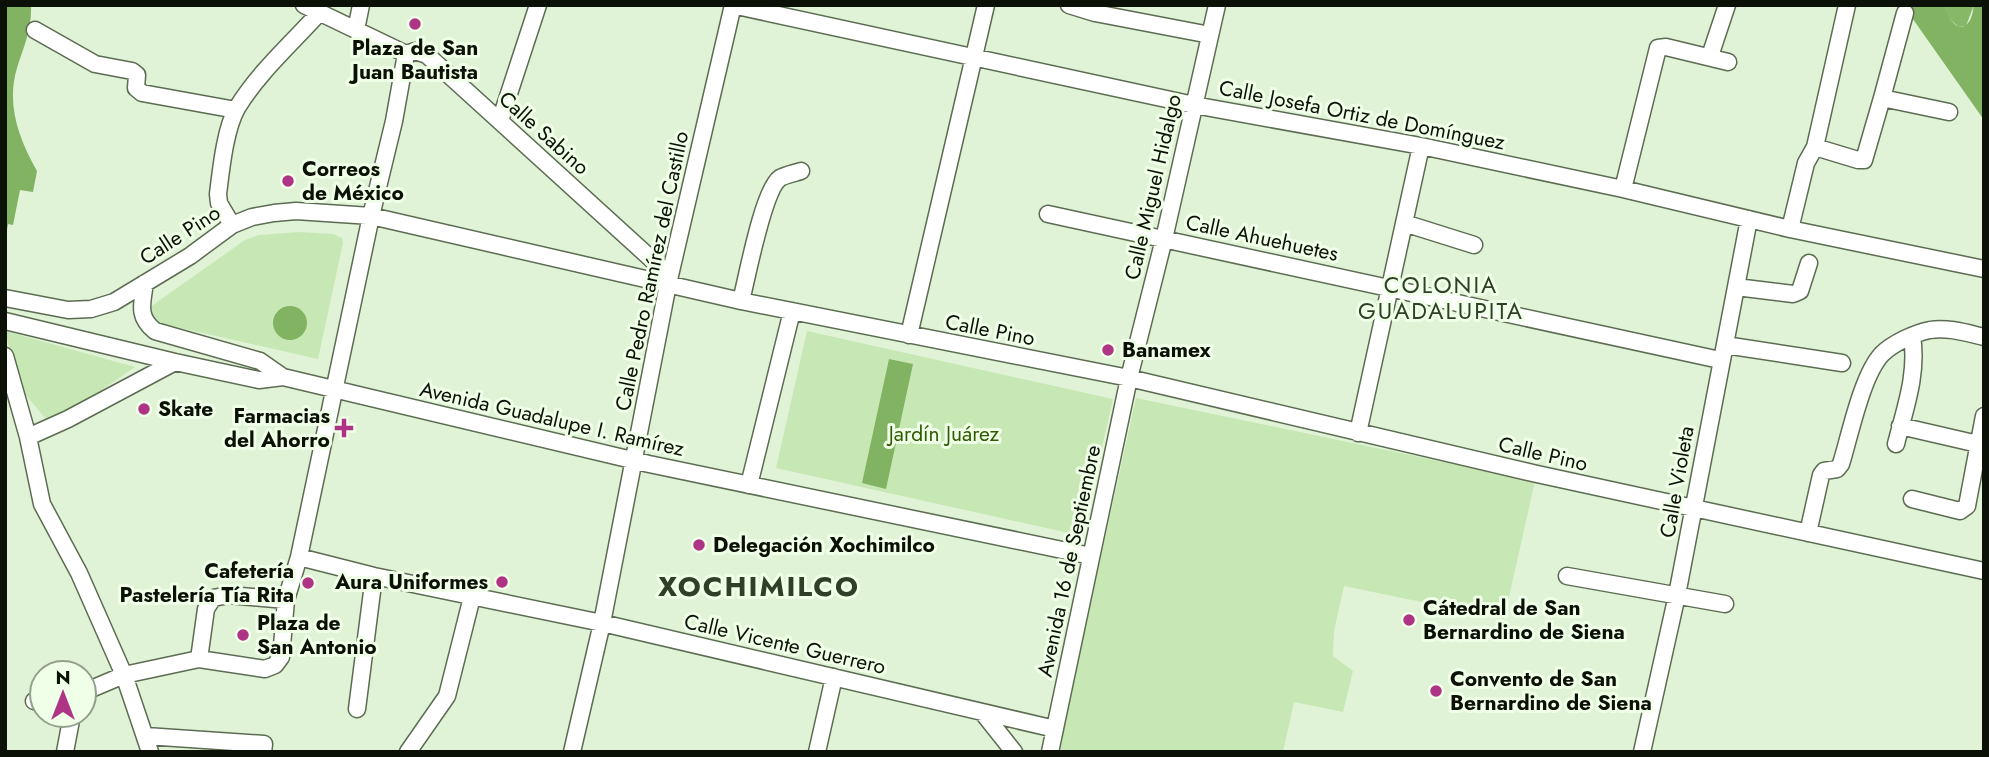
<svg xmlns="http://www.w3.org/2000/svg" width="1989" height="757" font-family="Jost,sans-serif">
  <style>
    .green { fill: #c7e8b5 }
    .forest { fill: #86b868 }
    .water { fill: #82b363 }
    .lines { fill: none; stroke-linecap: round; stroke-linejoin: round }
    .minor-casing { stroke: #5c6c52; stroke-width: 19 }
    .minor { stroke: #fff; stroke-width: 16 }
    .poi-dot { fill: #b03486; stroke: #f0ffe7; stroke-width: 2.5 }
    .labels { text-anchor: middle; stroke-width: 6; stroke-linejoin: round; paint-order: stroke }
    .poi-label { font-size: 21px; font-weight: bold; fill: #0b1107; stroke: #f0ffe7; text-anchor: start }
    .street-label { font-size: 21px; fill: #0b1107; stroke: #f0ffe7 }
    .park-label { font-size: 21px; fill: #2e5a01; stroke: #f0ffe7 }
    .neighbourhood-label { font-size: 23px; letter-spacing: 2px; fill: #303f27; stroke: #f0ffe7 }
    .district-label { font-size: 28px; font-weight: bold; letter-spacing: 2px; fill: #303f27; stroke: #f0ffe7 }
  </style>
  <rect width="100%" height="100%" fill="#e0f3d6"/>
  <path class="green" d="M299 232 333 234 342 238 343 243 318 359 154 322 150 319V307L245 240 259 235Z
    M5 331 135 367 51 425 19 387Z
    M807 331 1113 399 1082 536 776 468Z
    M1136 398 1535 481 1504 619 1344 586 1334 631 1333 656 1353 671 1343 712 1294 702 1283 752H1058Z"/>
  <path class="forest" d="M1945 5H1974L1966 26 1959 27C1951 21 1945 16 1945 5Z"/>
  <path class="water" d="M5 5H31C32 29 24 46 17 68 6 105 19 139 37 171L33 192 20 190 13 225 8 224 7 230 5 229Z
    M1903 5H1945C1945 14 1958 36 1968 23 1972 19 1973 10 1974 5H1984V120Z
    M273 323a17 17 0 1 1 34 0a17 17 0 1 1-34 0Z
    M889 359 913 364 886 489 862 483Z"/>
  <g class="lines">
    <defs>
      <path id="minor" d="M304 5 406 54 415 51 427 55 670 276
        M732 5 1194 105 1421 146 1623 189 1790 229 1984 269
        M1069 5 1095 13 1210 35
        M35 30 95 64 132 71 137 75 136 88 142 93 236 110
        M356 30 361 5
        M1710 56 1727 5
        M1882 98 1905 13
        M500 121 538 5
        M1815 147 1858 160H1864L1882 98 1949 112
        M1623 189 1658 48 1666 47 1728 62
        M1048 214 1720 360
        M1404 223 1474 245
        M232 225 219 203 218 194C221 170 225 129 237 108 258 73 292 43 319 13
        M1790 229 1806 163 1815 147 1847 5
        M145 283C142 304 137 317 155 331L260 361 283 377
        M1736 287 1793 294 1800 291 1809 263
        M5 298 68 310 91 309 114 302 190 256 232 225 252 217 274 213 296 211 371 216 741 301 1129 378 1537 474 1984 571
        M741 301C747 278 763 190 780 178 785 175 795 173 801 171
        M5 321 175 362 259 380 283 377 649 464 1091 556
        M909 335 986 5
        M1725 345 1842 363
        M5 356 28 437 42 504 79 573 124 675 150 752
        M1900 426 1978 444
        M1358 433 1421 146
        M28 437 68 419 175 362
        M1896 444C1905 408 1918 374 1912 336
        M749 485 792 311
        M1912 499 1960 511 1967 506 1984 416
        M1808 533 1821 475 1824 471 1837 469 1841 464C1850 435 1862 375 1882 354 1893 343 1915 333 1930 330 1948 327 1967 333 1984 337
        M299 557 374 576 602 623 1055 729
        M1567 576 1725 604
        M199 659 265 669 275 665 281 657 286 600 299 557 371 216 394 121 406 54
        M84 692 124 675 199 659 206 609 213 598 229 595 286 600
        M34 701 42 702
        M357 709 374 576
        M983 713 1014 752
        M146 736 264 744 263 752
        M65 752 72 715
        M408 752 447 696 472 597
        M572 752 602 623 668 284 733 5
        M817 752 834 677
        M1050 752 1129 378 1164 239 1217 5
        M1642 752 1677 595 1749 219"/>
    </defs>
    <use href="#minor" class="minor-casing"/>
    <use href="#minor" class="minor"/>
  </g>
  <g class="poi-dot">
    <circle cx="415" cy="24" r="7"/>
    <circle cx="288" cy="181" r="7"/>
    <circle cx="1108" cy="350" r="7"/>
    <circle cx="144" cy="409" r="7"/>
    <path d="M340.5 417.5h7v7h7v7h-7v7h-7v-7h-7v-7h7z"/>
    <circle cx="699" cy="545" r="7"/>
    <circle cx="502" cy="582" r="7"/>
    <circle cx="308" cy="583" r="7"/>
    <circle cx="1409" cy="620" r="7"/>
    <circle cx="243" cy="635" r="7"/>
    <circle cx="1436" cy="691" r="7"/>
  </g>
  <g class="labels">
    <g class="poi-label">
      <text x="415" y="55" text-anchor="middle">Plaza de San<tspan x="415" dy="24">Juan Bautista</tspan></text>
      <text x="302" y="176">Correos<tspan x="302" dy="24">de México</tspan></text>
      <text x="1122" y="357">Banamex</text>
      <text x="158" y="416">Skate</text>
      <text x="330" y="423" text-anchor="end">Farmacias<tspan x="330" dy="24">del Ahorro</tspan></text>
      <text x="713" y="552">Delegación Xochimilco</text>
      <text x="294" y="578" text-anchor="end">Cafetería<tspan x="294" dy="24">Pastelería Tía Rita</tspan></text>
      <text x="488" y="589" text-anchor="end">Aura Uniformes</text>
      <text x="1423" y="615">Cátedral de San<tspan x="1423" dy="24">Bernardino de Siena</tspan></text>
      <text x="257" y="630">Plaza de<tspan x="257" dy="24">San Antonio</tspan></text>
      <text x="1450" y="686">Convento de San<tspan x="1450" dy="24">Bernardino de Siena</tspan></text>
    </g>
    <g class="street-label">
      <text transform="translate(1362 115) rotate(11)" y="7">Calle Josefa Ortiz de Domínguez</text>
      <text transform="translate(544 133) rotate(42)" y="7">Calle Sabino</text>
      <text transform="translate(1153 187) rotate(-77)" y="7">Calle Miguel Hidalgo</text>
      <text transform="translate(180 235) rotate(-33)" y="7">Calle Pino</text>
      <text transform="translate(1262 238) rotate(12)" y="7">Calle Ahuehuetes</text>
      <text transform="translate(652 271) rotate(-78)" y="7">Calle Pedro Ramírez del Castillo</text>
      <text transform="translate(990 330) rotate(11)" y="7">Calle Pino</text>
      <text transform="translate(552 419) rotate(13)" y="7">Avenida Guadalupe I. Ramírez</text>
      <text transform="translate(1543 454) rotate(13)" y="7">Calle Pino</text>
      <text transform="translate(1677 482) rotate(-80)" y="7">Calle Violeta</text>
      <text transform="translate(1069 561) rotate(-78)" y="7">Avenida 16 de Septiembre</text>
      <text transform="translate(785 644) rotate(13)" y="7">Calle Vicente Guerrero</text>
    </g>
    <g class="park-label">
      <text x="944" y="441">Jardín Juárez</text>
    </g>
    <g class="neighbourhood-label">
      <text x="1441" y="293">COLONIA<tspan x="1441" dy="26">GUADALUPITA</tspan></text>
    </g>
    <g class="district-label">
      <text x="759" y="596">XOCHIMILCO</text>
    </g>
  </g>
  <rect width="1989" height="757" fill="none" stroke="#0b1107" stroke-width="14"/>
  <g transform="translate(63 694)"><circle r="33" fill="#f0ffe7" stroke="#94a08d" stroke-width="2"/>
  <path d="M0-5L12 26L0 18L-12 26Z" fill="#b03486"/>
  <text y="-10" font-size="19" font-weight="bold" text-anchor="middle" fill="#0b1107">N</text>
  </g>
</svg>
